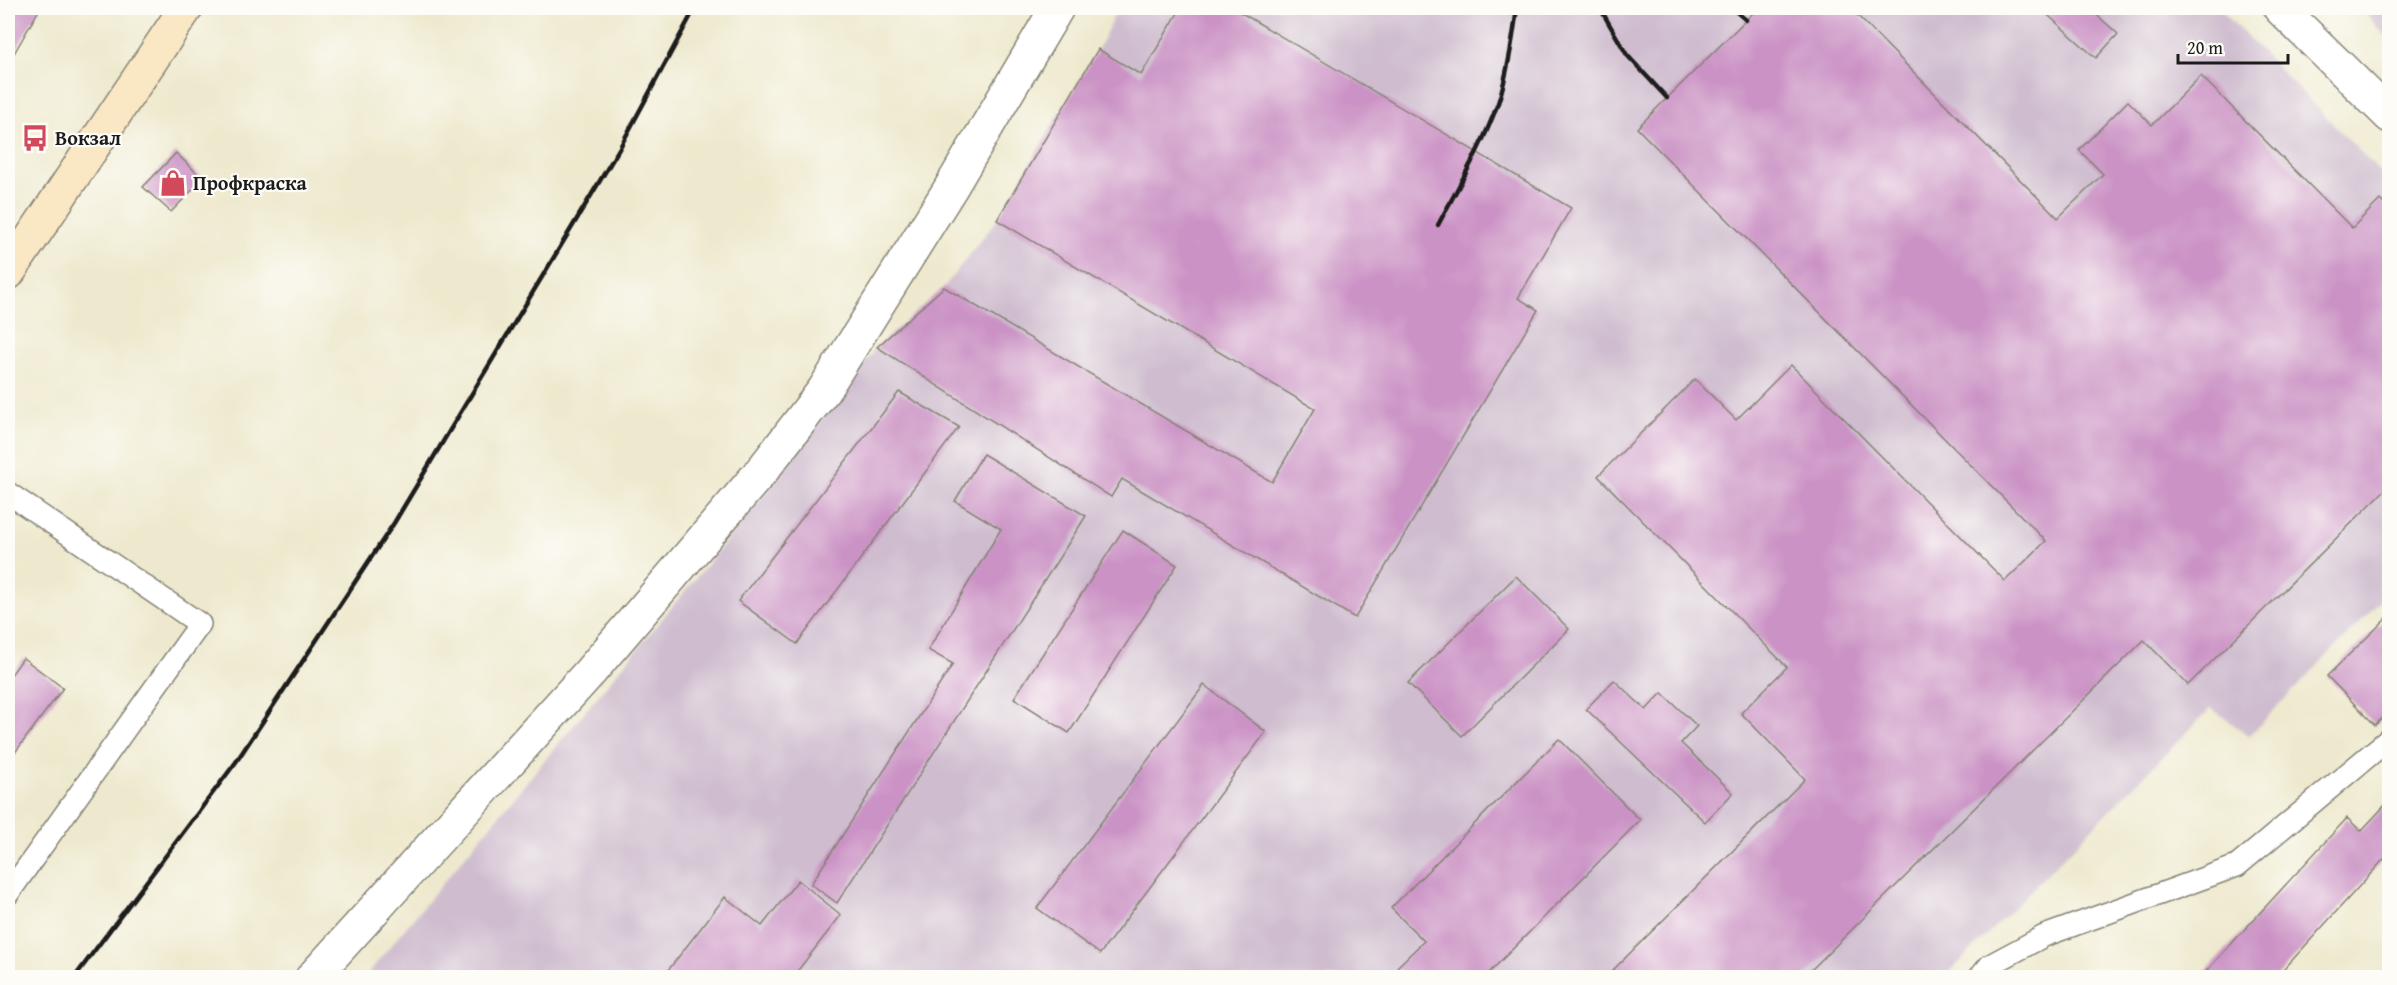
<svg xmlns="http://www.w3.org/2000/svg" width="2397" height="985" font-family="'Gentium Book Plus',serif">
  <style>
    .industrial { fill: #cfbdcf }
    .building { fill: #cb93c5 }
    .lines { fill: none; stroke-linecap: round; stroke-linejoin: round }
    .lane-casing { stroke: #858275; stroke-width: 24 }
    .street-casing { stroke: #858275; stroke-width: 36 }
    .secondary-casing { stroke: #858275; stroke-width: 36 }
    .lane { stroke: #fff; stroke-width: 21 }
    .street { stroke: #fff; stroke-width: 33 }
    .secondary { stroke: #fae7c3; stroke-width: 33 }
    .rail { stroke: #1c1c1c; stroke-width: 4.5 }
    .labels { text-anchor: middle; stroke-width: 4.5; stroke-linejoin: round; paint-order: stroke }
    .poi-label { font-size: 20px; font-weight: bold; fill: #1c1c1c; stroke: #fdfcf7; text-anchor: start }
  </style>
  <rect width="100%" height="100%" fill="#fdfcf7"/>
  <filter id="ink" filterUnits="userSpaceOnUse"><feTurbulence type="fractalNoise" baseFrequency=".0167" numOctaves="2"/><feDisplacementMap in="SourceGraphic" scale="12" xChannelSelector="R" yChannelSelector="G"/><feConvolveMatrix kernelMatrix="1 2 1 2 8 2 1 2 1" color-interpolation-filters="sRGB"/></filter>
  <filter id="wash" filterUnits="userSpaceOnUse"><feTurbulence type="fractalNoise" baseFrequency=".008" numOctaves="4" result="noise"/><feDisplacementMap in="SourceGraphic" scale="24" xChannelSelector="R" yChannelSelector="G"/><feGaussianBlur stdDeviation="1.35" result="paint"/><feColorMatrix in="noise" values="0 0 0 0 0 0 0 0 0 0 0 0 0 0 0 0 0 1.4 0 .05"/><feComposite in="paint" operator="in"/></filter>
  <g filter="url(#wash)">
    <rect width="100%" height="100%" fill="#eee9ce"/>
    <path class="industrial" d="M1118 8H2219L2389 181V592L2249 736 2211 708 1945 977 364 978 758 503 877 347 944 287 997 220 1098 49Z
      M2360 8H2389V40Z"/>
    <g id="blocks">
      <path class="building" d="M8 8H40L8 64Z
        M1181 8H1233L1571 208 1518 298 1538 310 1355 618 1122 479 1111 497 877 347 944 287 1272 482 1315 409 997 220 1098 49 1141 75Z
        M1758 8H1850L2058 218 2103 174 2079 150 2128 101 2152 125 2201 76 2352 228 2380 200 2390 210V485L2188 685 2144 640 1803 978H1605L1805 779 1741 713 1787 667 1598 476 1695 379 1736 420 1791 365 2005 581 2046 541 1637 128Z
        M2040 8H2089L2118 34 2096 58Z
        M176 153 203 179 171 212 143 187Z
        M899 392 959 427 797 644 738 601Z
        M983 454 1086 516 837 903 811 884 953 664 928 650 1001 529 955 501Z
        M1123 530 1177 565 1069 733 1014 698Z
        M1516 576 1569 629 1462 736 1408 683Z
        M2390 615V711L2375 725 2327 676Z
        M23 658 63 688 8 762V679Z
        M1614 680 1646 710 1662 693 1697 726 1681 743 1733 793 1705 822 1586 709Z
        M1204 685 1266 732 1100 954 1037 908Z
        M1559 739 1640 820 1484 978H1407L1397 967 1424 941 1391 908Z
        M2390 800V864L2384 859 2276 978H2200L2347 818 2361 831Z
        M798 880 841 915 792 978H662L725 897 762 926Z"/>
    </g>
  </g>
  <g filter="url(#ink)">
    <use href="#blocks" fill-opacity="0" stroke="#858275" stroke-width="1.5"/>
    <g class="lines">
      <defs>
        <path id="lane" d="M8 493 200 624 8 894
          M1979 978 1990 965 2044 936 2237 866 2390 738"/>
        <path id="street" d="M2280 8 2390 116
          M312 978 590 672 764 468 824 390 950 189 1057 8"/>
        <path id="secondary" d="M8 273 186 8"/>
      </defs>
      <use href="#lane" class="lane-casing"/>
      <use href="#street" class="street-casing"/>
      <use href="#secondary" class="secondary-casing"/>
      <use href="#lane" class="lane"/>
      <use href="#street" class="street"/>
      <use href="#secondary" class="secondary"/>
      <path class="rail" d="M1600 8 1627 55 1667 98
        M1732 8 1746 20
        M1438 225C1459 185 1483 145 1498 103 1508 73 1513 39 1517 8
        M74 978 236 762 394 523 619 149 695 8"/>
    </g>
  </g>
  <defs>
    <symbol id="bus-bare" viewBox="-9 -9 18 18"><path d="M-5-6H5V4H4V6H2V4H-2V6H-4V4H-5ZM-3.5-4V0h7V-4ZM-3.5 1.2v1.5H-2V1.2ZM2 1.2v1.5H3.5V1.2Z" fill="#d1495b" stroke="#fdfcf7" stroke-width="2.5" paint-order="stroke"/></symbol>
    <symbol id="shop-bare" viewBox="-9 -9 18 18"><path d="M-5-2.5h2.3a2.7 3.5 0 0 1 5.4 0H5L5.5 6h-11ZM-1.5-2.5h3a1.5 2.3 0 0 0-3 0Z" fill="#d1495b" stroke="#fdfcf7" stroke-width="2.5" paint-order="stroke"/></symbol>
  </defs>
  <g fill-rule="evenodd">
    <use href="#bus-bare" x="16" y="119" width="38" height="38"/>
    <use href="#shop-bare" x="154" y="164" width="38" height="38"/>
  </g>
  <g class="labels">
    <g class="poi-label">
      <text x="55" y="145">Вокзал</text>
      <text x="193" y="190">Профкраска</text>
    </g>
  </g>
  <rect width="2397" height="985" fill="none" stroke="#fdfcf7" stroke-width="30"/>
  <path d="M2178 54v9h110v-9" fill="none" stroke="#1c1c1c" stroke-width="3"/>
  <text x="2187" y="54" font-size="18" fill="#1c1c1c" stroke="#fdfcf7" stroke-width="4.5" paint-order="stroke">20 m</text>
</svg>
